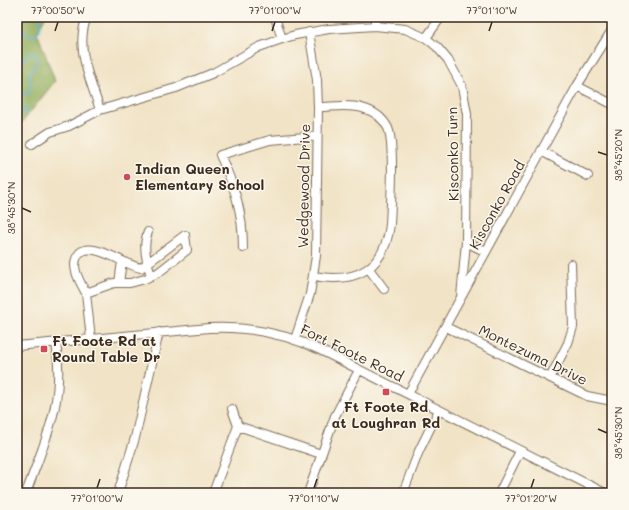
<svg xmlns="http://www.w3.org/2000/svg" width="629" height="510" font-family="Mali,sans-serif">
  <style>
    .forest { fill: #96b062; stroke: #686d40 }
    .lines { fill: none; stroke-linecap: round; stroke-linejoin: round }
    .stream { stroke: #5db1d9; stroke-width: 1.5 }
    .minor-casing { stroke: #7b6b59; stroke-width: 10 }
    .minor { stroke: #fff; stroke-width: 8 }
    .ticks { fill: none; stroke: #3b2a1e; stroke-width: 1.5 }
    .poi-dot { fill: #d1495b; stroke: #fbf7ec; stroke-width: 1.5 }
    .labels { text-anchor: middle; stroke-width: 3; stroke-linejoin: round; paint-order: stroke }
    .street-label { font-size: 14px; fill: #3b2a1e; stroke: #fbf7ec }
    .poi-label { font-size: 14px; font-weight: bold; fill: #3b2a1e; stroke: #fbf7ec; text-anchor: start }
    .neatline { fill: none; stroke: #3b2a1e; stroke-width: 1.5 }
    .ticks-label { font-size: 10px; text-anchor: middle; fill: #3b2a1e }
  </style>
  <rect width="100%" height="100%" fill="#fbf7ec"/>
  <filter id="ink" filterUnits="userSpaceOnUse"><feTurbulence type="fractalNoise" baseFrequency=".025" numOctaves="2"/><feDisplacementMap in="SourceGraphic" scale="8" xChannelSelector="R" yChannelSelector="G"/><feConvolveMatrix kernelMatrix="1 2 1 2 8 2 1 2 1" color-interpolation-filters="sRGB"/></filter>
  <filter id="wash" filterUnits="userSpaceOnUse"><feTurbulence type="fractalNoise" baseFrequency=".012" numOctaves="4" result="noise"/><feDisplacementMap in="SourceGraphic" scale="16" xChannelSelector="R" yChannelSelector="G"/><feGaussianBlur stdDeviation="0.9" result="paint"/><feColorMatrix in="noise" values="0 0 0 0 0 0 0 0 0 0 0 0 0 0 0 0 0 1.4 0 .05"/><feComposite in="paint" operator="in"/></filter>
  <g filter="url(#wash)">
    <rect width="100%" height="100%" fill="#f1e3c6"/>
    <path class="forest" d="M17 17H45L37 32 55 81 17 129Z"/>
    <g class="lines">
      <path class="stream" d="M17 28C24 29 26 35 34 36 41 31 42 25 40 17
        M17 59 24 60 29 53H34L37 56 36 65 29 73 31 89 29 93 21 95 18 99 24 107 27 109V113H17"/>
    </g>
  </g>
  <g filter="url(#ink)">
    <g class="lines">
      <defs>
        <path id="minor" d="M87 17C74 47 91 81 100 110
          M275 17 282 39
          M375 17V26
          M426 38 441 17
          M577 86 612 104
          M32 144 50 132 69 126 100 110 176 88 213 73 259 47 282 39 295 35 329 29 375 26 405 29 426 38 437 47 448 60 462 86 467 114 466 242 461 297
          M541 151 588 176
          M148 232C142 246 147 262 151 276
          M466 242 480 249 487 250
          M243 248C243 213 235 187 220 155L270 140 317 136
          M369 269 384 289
          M314 276C356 284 385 269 390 224 391 203 395 145 388 128 383 118 373 111 362 108 348 104 332 107 318 107
          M119 283 122 261
          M86 293C80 282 70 267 78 255 89 238 126 266 141 268L185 235 187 250 159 272 145 279 130 283H114L86 293 91 339
          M446 327 587 396 612 401
          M295 339 310 294 316 256 318 107 317 80 309 32
          M17 346 209 328C249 326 284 333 320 350L605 493
          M550 378 568 343 573 327 571 264
          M408 394 577 86 612 30
          M232 409 238 426
          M238 426 321 454
          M26 493C46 438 65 403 56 342
          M118 493 135 438 159 332
          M213 493 238 426
          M308 493 335 416 359 370
          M403 493 419 451 439 410
          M499 493 520 451"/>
      </defs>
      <use href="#minor" class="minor-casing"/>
      <use href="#minor" class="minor"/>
    </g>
  </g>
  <path class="ticks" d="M55 31 58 22M272 31 275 22M489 31 492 22M598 152 607 155M22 208 31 212M598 429 607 433M97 488 100 479M314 488 317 479M531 488 534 479"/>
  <g class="poi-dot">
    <circle cx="127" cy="177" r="4"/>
    <rect x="40" y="345" width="8" height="8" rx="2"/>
    <rect x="382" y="388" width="8" height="8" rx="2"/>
  </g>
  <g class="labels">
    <g class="street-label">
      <text transform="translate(453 154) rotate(-91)" y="5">Kisconko Turn</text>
      <text transform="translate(304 186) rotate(-89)" y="5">Wedgewood Drive</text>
      <text transform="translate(497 205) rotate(-61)" y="5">Kisconko Road</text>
      <text transform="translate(352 353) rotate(26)" y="5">Fort Foote Road</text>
      <text transform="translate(533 355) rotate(26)" y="5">Montezuma Drive</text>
    </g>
    <g class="poi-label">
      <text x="135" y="174">Indian Queen<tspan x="135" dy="16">Elementary School</tspan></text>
      <text x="52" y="346">Ft Foote Rd at<tspan x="52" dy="16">Round Table Dr</tspan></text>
      <text x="386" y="412" text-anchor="middle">Ft Foote Rd<tspan x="386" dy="16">at Loughran Rd</tspan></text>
    </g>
  </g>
  <rect width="629" height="510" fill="none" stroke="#fbf7ec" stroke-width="44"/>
  <rect x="22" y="22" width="585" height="466" class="neatline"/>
  <g class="ticks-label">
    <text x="58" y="14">77°00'50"W</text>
    <text x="275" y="14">77°01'00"W</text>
    <text x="492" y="14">77°01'10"W</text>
    <text transform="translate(618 155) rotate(-90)" y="4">38°45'20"N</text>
    <text transform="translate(11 208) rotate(-90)" y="4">38°45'30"N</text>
    <text transform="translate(618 433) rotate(-90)" y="4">38°45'30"N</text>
    <text x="97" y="502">77°01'00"W</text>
    <text x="314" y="502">77°01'10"W</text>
    <text x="531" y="502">77°01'20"W</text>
  </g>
</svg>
